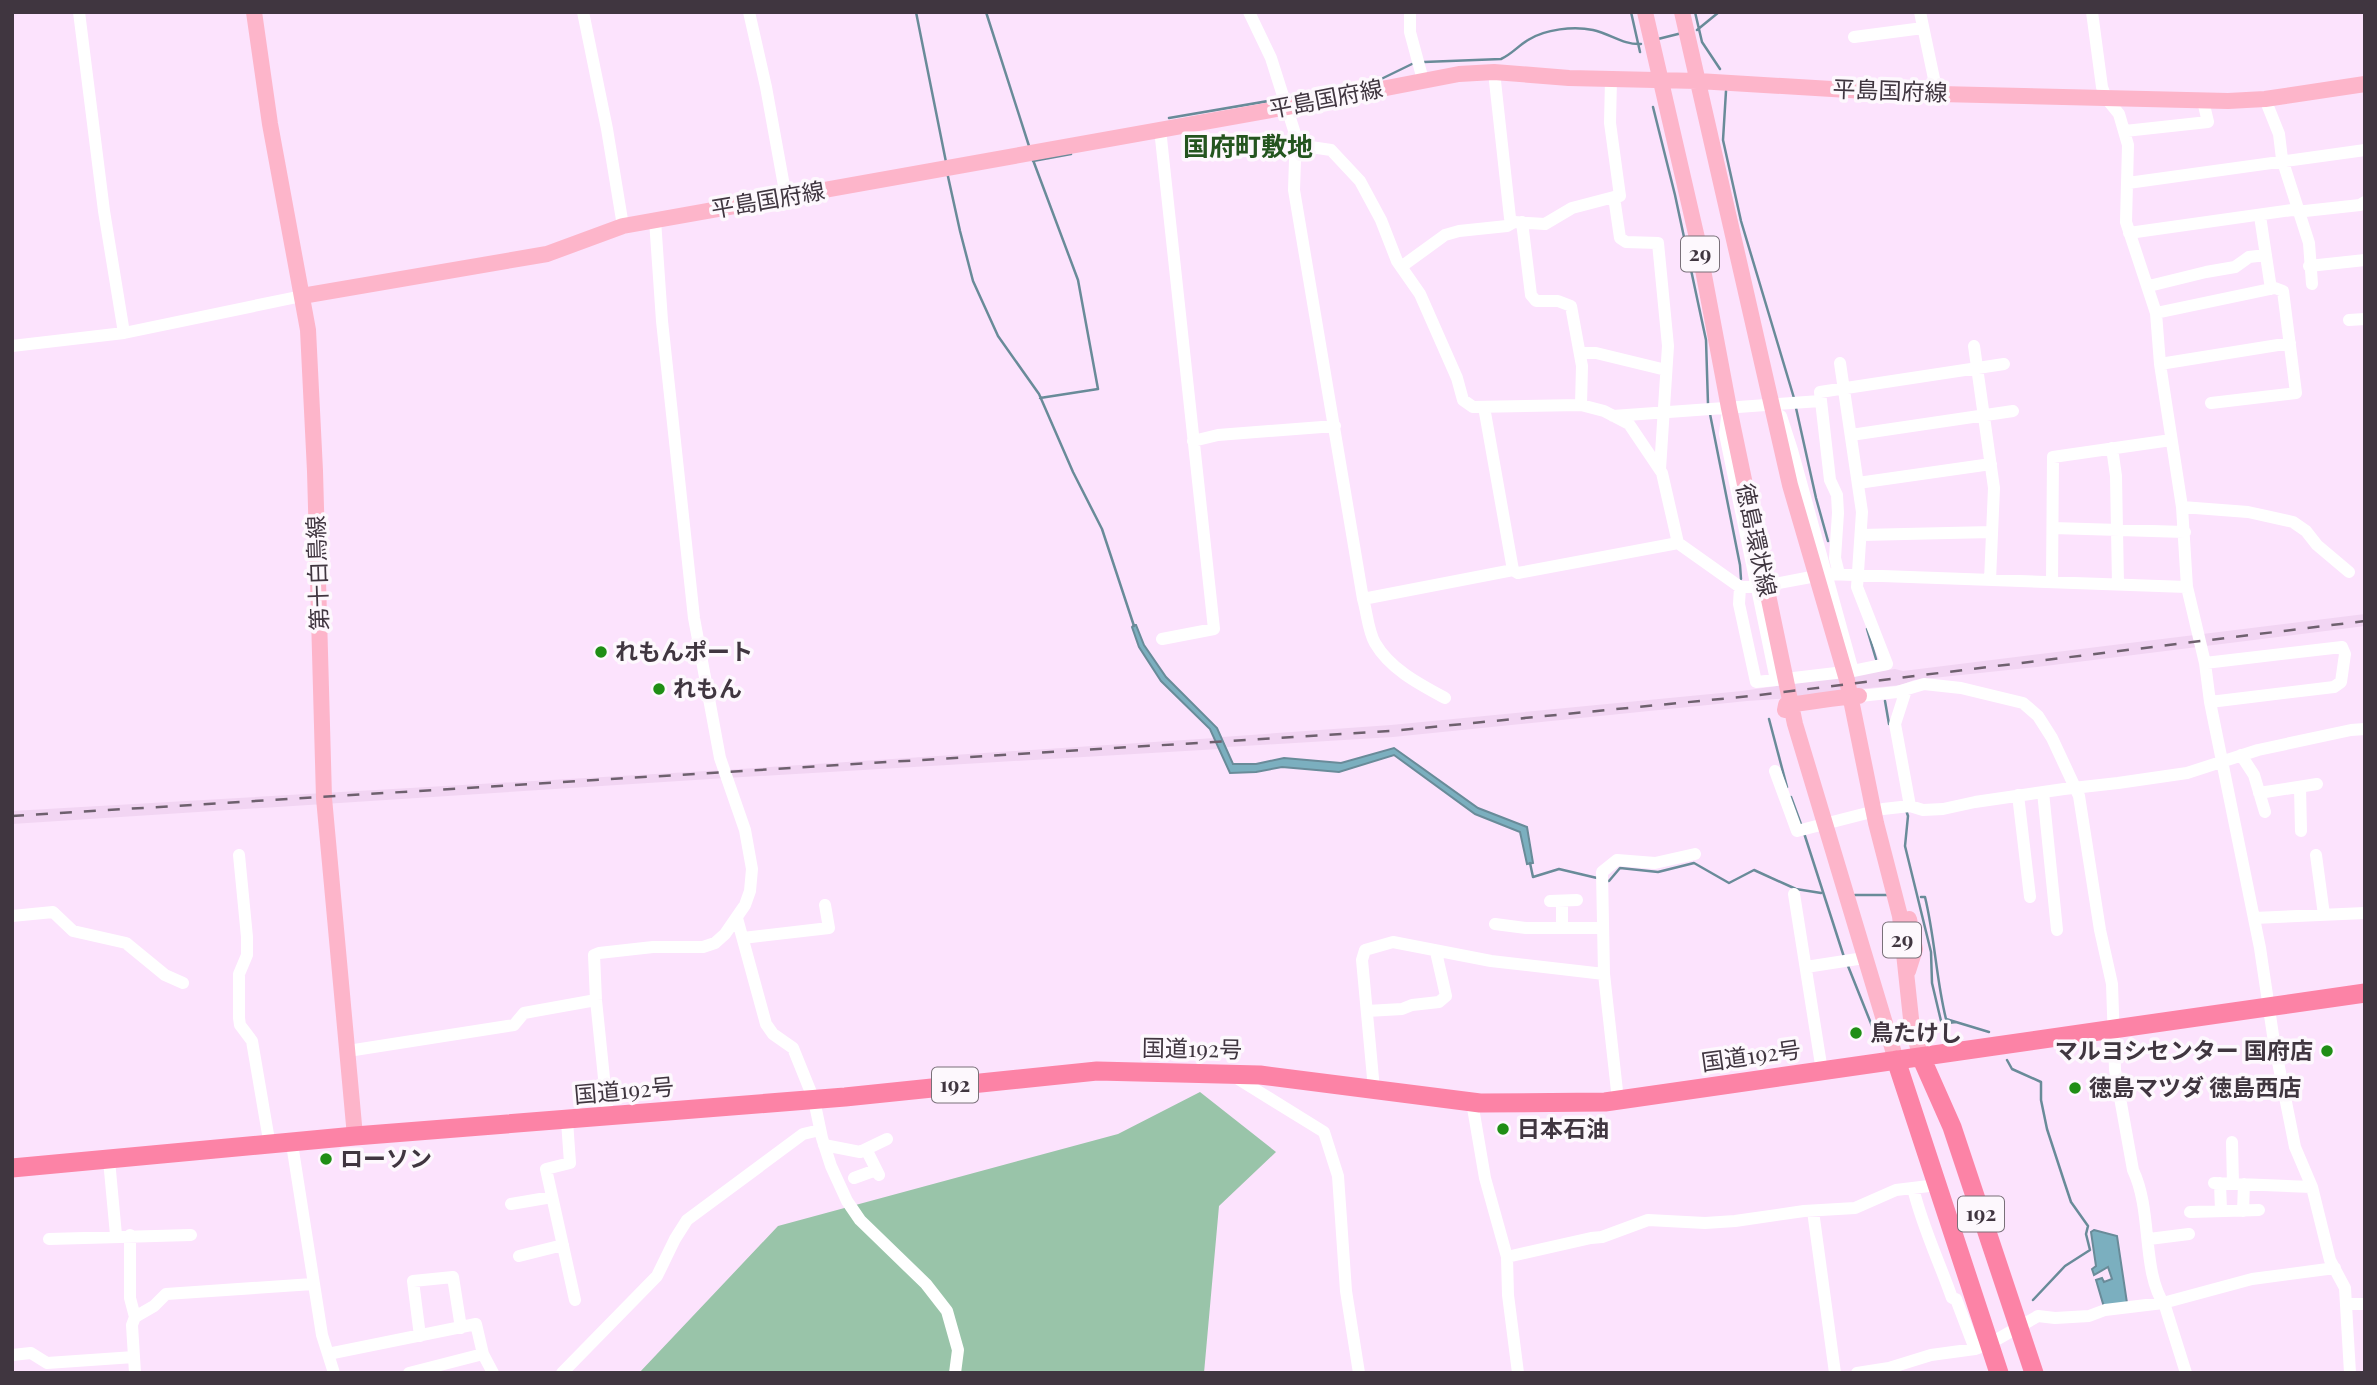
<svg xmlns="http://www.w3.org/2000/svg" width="2377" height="1385" font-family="'Playfair Display','Noto Sans JP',serif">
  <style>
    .built { fill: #f2d5f3 }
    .forest { fill: #99c4a9 }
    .water { fill: #7bafbf; stroke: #698b99; stroke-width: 2 }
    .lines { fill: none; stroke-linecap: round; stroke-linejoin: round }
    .stream { stroke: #698b99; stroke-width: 2.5 }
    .minor { stroke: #fff; stroke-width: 12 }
    .major { stroke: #fdb5ca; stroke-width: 16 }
    .highway { stroke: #fc83a6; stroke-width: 19 }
    .rail { stroke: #6e606e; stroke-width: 2.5; stroke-dasharray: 12 12; stroke-linecap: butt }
    .poi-dot { fill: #1f8e15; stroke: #fdf8fd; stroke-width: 2.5 }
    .labels { text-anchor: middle; stroke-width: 7; stroke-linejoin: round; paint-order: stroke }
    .shield { fill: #fdf8fd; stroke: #797079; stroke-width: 2 }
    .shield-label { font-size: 21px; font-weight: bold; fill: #403640 }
    .street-label { font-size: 23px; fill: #403640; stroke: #fdf8fd }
    .poi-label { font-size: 23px; font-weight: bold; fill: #403640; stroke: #fdf8fd; text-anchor: start }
    .quarter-label { font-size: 26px; font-weight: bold; fill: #24551f; stroke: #fdf8fd }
  </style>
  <rect width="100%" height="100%" fill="#fce3fd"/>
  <path class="built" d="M2365 614V626L2037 667 1914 680 1901 685 1827 692 1807 697 1747 701 1393 737 1227 747 1222 737 1391 725 1742 691 1895 669 1903 671Z
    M1215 738 1219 749 726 778 12 824V811L724 770Z"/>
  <path class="forest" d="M1200 1092 1276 1152 1219 1206 1204 1373H639L778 1226 1118 1134Z"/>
  <path class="water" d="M1134 625H1136L1144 645 1166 677 1217 728 1233 764H1256L1284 758 1341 763 1394 748 1478 808 1527 827 1533 863 1527 864 1520 832 1475 814 1394 755 1339 772 1282 767 1256 772 1230 773 1210 729 1161 681 1139 647 1132 627Z
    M2094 1230 2117 1236 2127 1303 2104 1307 2096 1280 2102 1278 2104 1282 2112 1279 2108 1267 2094 1275 2092 1269 2096 1266 2091 1232Z"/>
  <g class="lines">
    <path class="stream" d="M916 12 946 162
      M986 12 1029 146
      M1631 12 1640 52
      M1695 12 1702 42 1720 69
      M1697 30 1719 12
      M1658 39 1682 33
      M1424 62 1501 59C1512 54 1518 46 1528 40 1545 29 1574 26 1593 30 1611 34 1623 45 1641 44
      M1726 91 1723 140 1741 221 1794 398
      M1290 97 1375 82 1414 63
      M1653 107 1675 195 1706 340 1708 404
      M1169 118 1280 99
      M1033 160 1078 280 1098 389 1040 398
      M1033 161 1071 154
      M947 172 960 231 973 281 998 336 1039 394 1073 472 1102 529 1134 626
      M1796 408 1816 498 1828 541
      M1710 414 1740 565 1741 579
      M1867 629 1876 659
      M1885 701 1889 724
      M1769 719 1787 787
      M1791 797 1802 827
      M1906 810 1908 816 1905 846 1931 952 1932 983 1941 1021 1948 1023 1956 1022
      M1804 833 1844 957
      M1530 863 1533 877 1559 869 1597 878
      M1606 881H1609L1620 868 1658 872 1694 863 1729 883 1754 870 1796 889 1821 893
      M1855 895H1887
      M1921 897H1925C1935 938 1936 979 1946 1019L1989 1032
      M1848 966 1874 1031
      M2007 1060 2012 1069 2041 1082V1100L2047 1129 2064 1181 2071 1202 2088 1226 2086 1234 2090 1250 2065 1266 2033 1300"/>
    <path class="minor" d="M79 12 104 211 124 333
      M583 12 607 129 623 226
      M749 12 766 87 786 197
      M1249 12 1271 58 1298 143 1304 146 1331 150 1360 181 1381 220 1397 261 1420 294 1457 378 1463 400 1473 407 1581 405 1604 411 1629 424 1662 473 1678 543 1740 587H1758L1827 574 2187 587
      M1410 12V32L1423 80
      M1920 12 1937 93
      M2092 12 2102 87 2106 98 2119 114 2128 145 2126 222 2156 313 2160 364 2182 507 2187 587 2205 663 2210 702 2260 948 2274 1042 2295 1147 2312 1187 2330 1260 2345 1288 2350 1373
      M1854 37 1923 28
      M1494 72 1510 218 1514 222 1545 224 1572 208 1614 197 1620 238 1626 242 1658 243 1668 346 1660 469
      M1611 79 1610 123 1620 196 1614 197
      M2265 99 2279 134 2282 159 2309 243 2312 284
      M1160 129 1214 629 1162 639
      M2125 131 2208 122 2203 101
      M1298 143 1295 160 1294 190 1363 599 1513 570 1518 573 1678 543
      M2128 183 2365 150
      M2260 216 2271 289
      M1522 222 1531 295 1536 301H1558L1571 306 1582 366 1581 405
      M2129 233 2292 210 2305 211 2360 205 2365 202
      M2309 266 2365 260
      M1401 267 1445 235 1459 231 1507 226 1514 222
      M2149 286 2206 272 2235 267 2249 257 2266 255
      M2156 313 2275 288 2283 291 2296 393 2211 403
      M2349 320 2365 319
      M12 346 124 333 302 296
      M1974 346 1994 488 1990 580
      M1580 353H1596L1666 370
      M1840 363 1862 512 1857 587 1887 664 1853 671
      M2160 364 2290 343
      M1484 407 1513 570
      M1613 416 1820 401
      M1727 417 1725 434 1776 680 1853 671 1792 450 1781 416
      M1851 435 2013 411
      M1193 441 1218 435 1335 426
      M2112 448 2116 476 2118 584
      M1858 483 1991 464
      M2182 507 2248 512 2293 522 2306 531 2317 545 2349 572
      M2053 528 2185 532
      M1861 535 1992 532
      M1839 574 1835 558 1838 513 1837 495 1830 480 1820 392 2004 364
      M2052 582 2053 457 2171 440
      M1740 587 1739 604 1756 682 1776 680
      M1363 599C1367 612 1368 631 1375 643 1390 669 1419 684 1445 698
      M2205 663 2342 647 2345 654 2341 682 2334 687 2210 702
      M1906 690 1895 724 1910 806
      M1860 696 1897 692 1924 684 1961 688 2023 703 2038 716 2052 738 2079 796 2100 930 2112 984 2115 1070 2133 1170C2153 1212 2141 1271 2165 1306L2186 1373
      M2241 755 2254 775 2265 812
      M1775 771 1797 831 1883 809 1910 806 1923 810 1943 809 1975 802 2064 789 2118 783 2187 773 2258 750 2351 730 2365 729
      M2300 787 2301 831
      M2043 792 2057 930
      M2259 793 2317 784
      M2018 795 2030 897
      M239 855 247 937V955L239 974V1018L240 1025 252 1041 270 1146
      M2316 855 2324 915
      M1794 894 1822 1071
      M1550 901 1577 900
      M1562 901V928
      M12 916 53 912 73 931 126 943 165 975 183 983
      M737 918 766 1024 773 1034 793 1048 814 1100 822 1138 831 1166 847 1201 860 1220 926 1284 947 1311 958 1350 955 1373
      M2254 918 2365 913
      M1495 924 1526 928H1603
      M743 938 829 928 825 905
      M1806 967 1864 958
      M1367 1011 1402 1009 1412 1005 1439 1002 1446 996 1436 952
      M348 1051 514 1025 524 1013 596 1000
      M1235 1077 1324 1132 1338 1176 1346 1291 1359 1373
      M1374 1089 1362 960 1365 950 1393 942 1491 961 1604 974
      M1618 1100 1604 974 1602 872 1617 860 1655 863 1695 854
      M1472 1102 1485 1178 1507 1257 1508 1295 1518 1373
      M608 1117 596 1000 594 955 599 953 653 947H703L715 943 725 934 745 905 750 891 752 869 745 830 720 758 694 618 662 321 655 220
      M567 1121 570 1163 546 1169 575 1300
      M2232 1142 2233 1184
      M292 1144 322 1335 334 1373
      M824 1145 860 1152 887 1139
      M866 1149 879 1175
      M109 1160 116 1235
      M854 1178 876 1170
      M2214 1183 2312 1187
      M2220 1183 2221 1211
      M1913 1188C1922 1226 1939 1261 1952 1298L1956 1299 1975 1349
      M511 1204 552 1197
      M1813 1211 1835 1373
      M2243 1211 2244 1184
      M2190 1212 2259 1210
      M130 1235V1298L135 1317
      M49 1239 191 1235
      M2149 1239 2189 1234
      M519 1256 563 1245
      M1507 1257 1591 1238 1602 1237 1648 1220 1705 1223 1735 1221 1804 1211 1855 1208 1896 1190 1937 1185
      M2347 1304H2365
      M420 1336 413 1281 453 1277 461 1328
      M328 1354 476 1324 483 1354 493 1373
      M12 1355 31 1353 47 1363 134 1357 132 1325 135 1317 154 1306 166 1294 313 1284
      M134 1357 135 1373
      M409 1373 483 1354
      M562 1373 657 1276 675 1239 687 1220 803 1134 820 1130
      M1857 1373 1889 1368 1931 1355 1975 1349 1989 1344 2038 1316 2055 1318 2089 1316 2105 1310 2163 1303 2252 1279 2335 1268"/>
    <path class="major" d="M254 12 270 124 308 330 315 471 324 798 355 1136
      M1645 12 1697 238 1729 408 1795 724 1896 1060
      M1682 12 1790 485 1847 680 1876 823 1900 916 1912 1028 1921 1057
      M302 296 547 254 623 226 1288 107 1459 74 1494 72 1569 78 1698 81 1898 93 2228 101 2265 99 2365 84
      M1785 710 1786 705C1811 703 1834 697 1859 696
      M1908 971 1915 949 1909 919"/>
    <path class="highway" d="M1921 1057 1952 1127 2034 1373
      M1896 1060 1999 1373
      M12 1168 355 1136 845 1097 1097 1071 1260 1075 1480 1103 1605 1102 2365 993"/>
    <path class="rail" d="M12 816 1391 731 1751 696 2365 621"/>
  </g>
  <g class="poi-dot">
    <circle cx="601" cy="652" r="7"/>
    <circle cx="659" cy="689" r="7"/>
    <circle cx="1856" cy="1033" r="7"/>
    <circle cx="2327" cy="1051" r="7"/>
    <circle cx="2075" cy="1088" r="7"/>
    <circle cx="1503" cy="1129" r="7"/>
    <circle cx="326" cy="1159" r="7"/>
  </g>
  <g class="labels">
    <g class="shield">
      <rect x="1681" y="236.5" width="38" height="35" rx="5"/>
      <rect x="1883" y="922.5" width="38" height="35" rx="5"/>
      <rect x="932" y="1067.5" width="46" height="35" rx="5"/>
      <rect x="1958" y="1196.5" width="46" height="35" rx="5"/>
    </g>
    <g class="shield-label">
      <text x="1700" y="261">29</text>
      <text x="1902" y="947">29</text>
      <text x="955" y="1092">192</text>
      <text x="1981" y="1221">192</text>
    </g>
    <g class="street-label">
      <text transform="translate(1890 91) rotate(2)" y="8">平島国府線</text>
      <text transform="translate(1326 99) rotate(-11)" y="8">平島国府線</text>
      <text transform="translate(768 200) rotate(-10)" y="8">平島国府線</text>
      <text transform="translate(1756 540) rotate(78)" y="8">徳島環状線</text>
      <text transform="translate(318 573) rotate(-92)" y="8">第十白鳥線</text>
      <text transform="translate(1192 1049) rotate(1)" y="8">国道192号</text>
      <text transform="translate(1751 1056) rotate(-8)" y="8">国道192号</text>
      <text transform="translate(624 1091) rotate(-5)" y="8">国道192号</text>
    </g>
    <g class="poi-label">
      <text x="615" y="660">れもんポート</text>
      <text x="673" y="697">れもん</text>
      <text x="1870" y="1041">鳥たけし</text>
      <text x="2313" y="1059" text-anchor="end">マルヨシセンター 国府店</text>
      <text x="2089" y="1096">徳島マツダ 徳島西店</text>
      <text x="1517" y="1137">日本石油</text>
      <text x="340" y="1167">ローソン</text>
    </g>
    <g class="quarter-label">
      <text x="1248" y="156">国府町敷地</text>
    </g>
  </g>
  <rect width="2377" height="1385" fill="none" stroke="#403640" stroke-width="28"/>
</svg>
